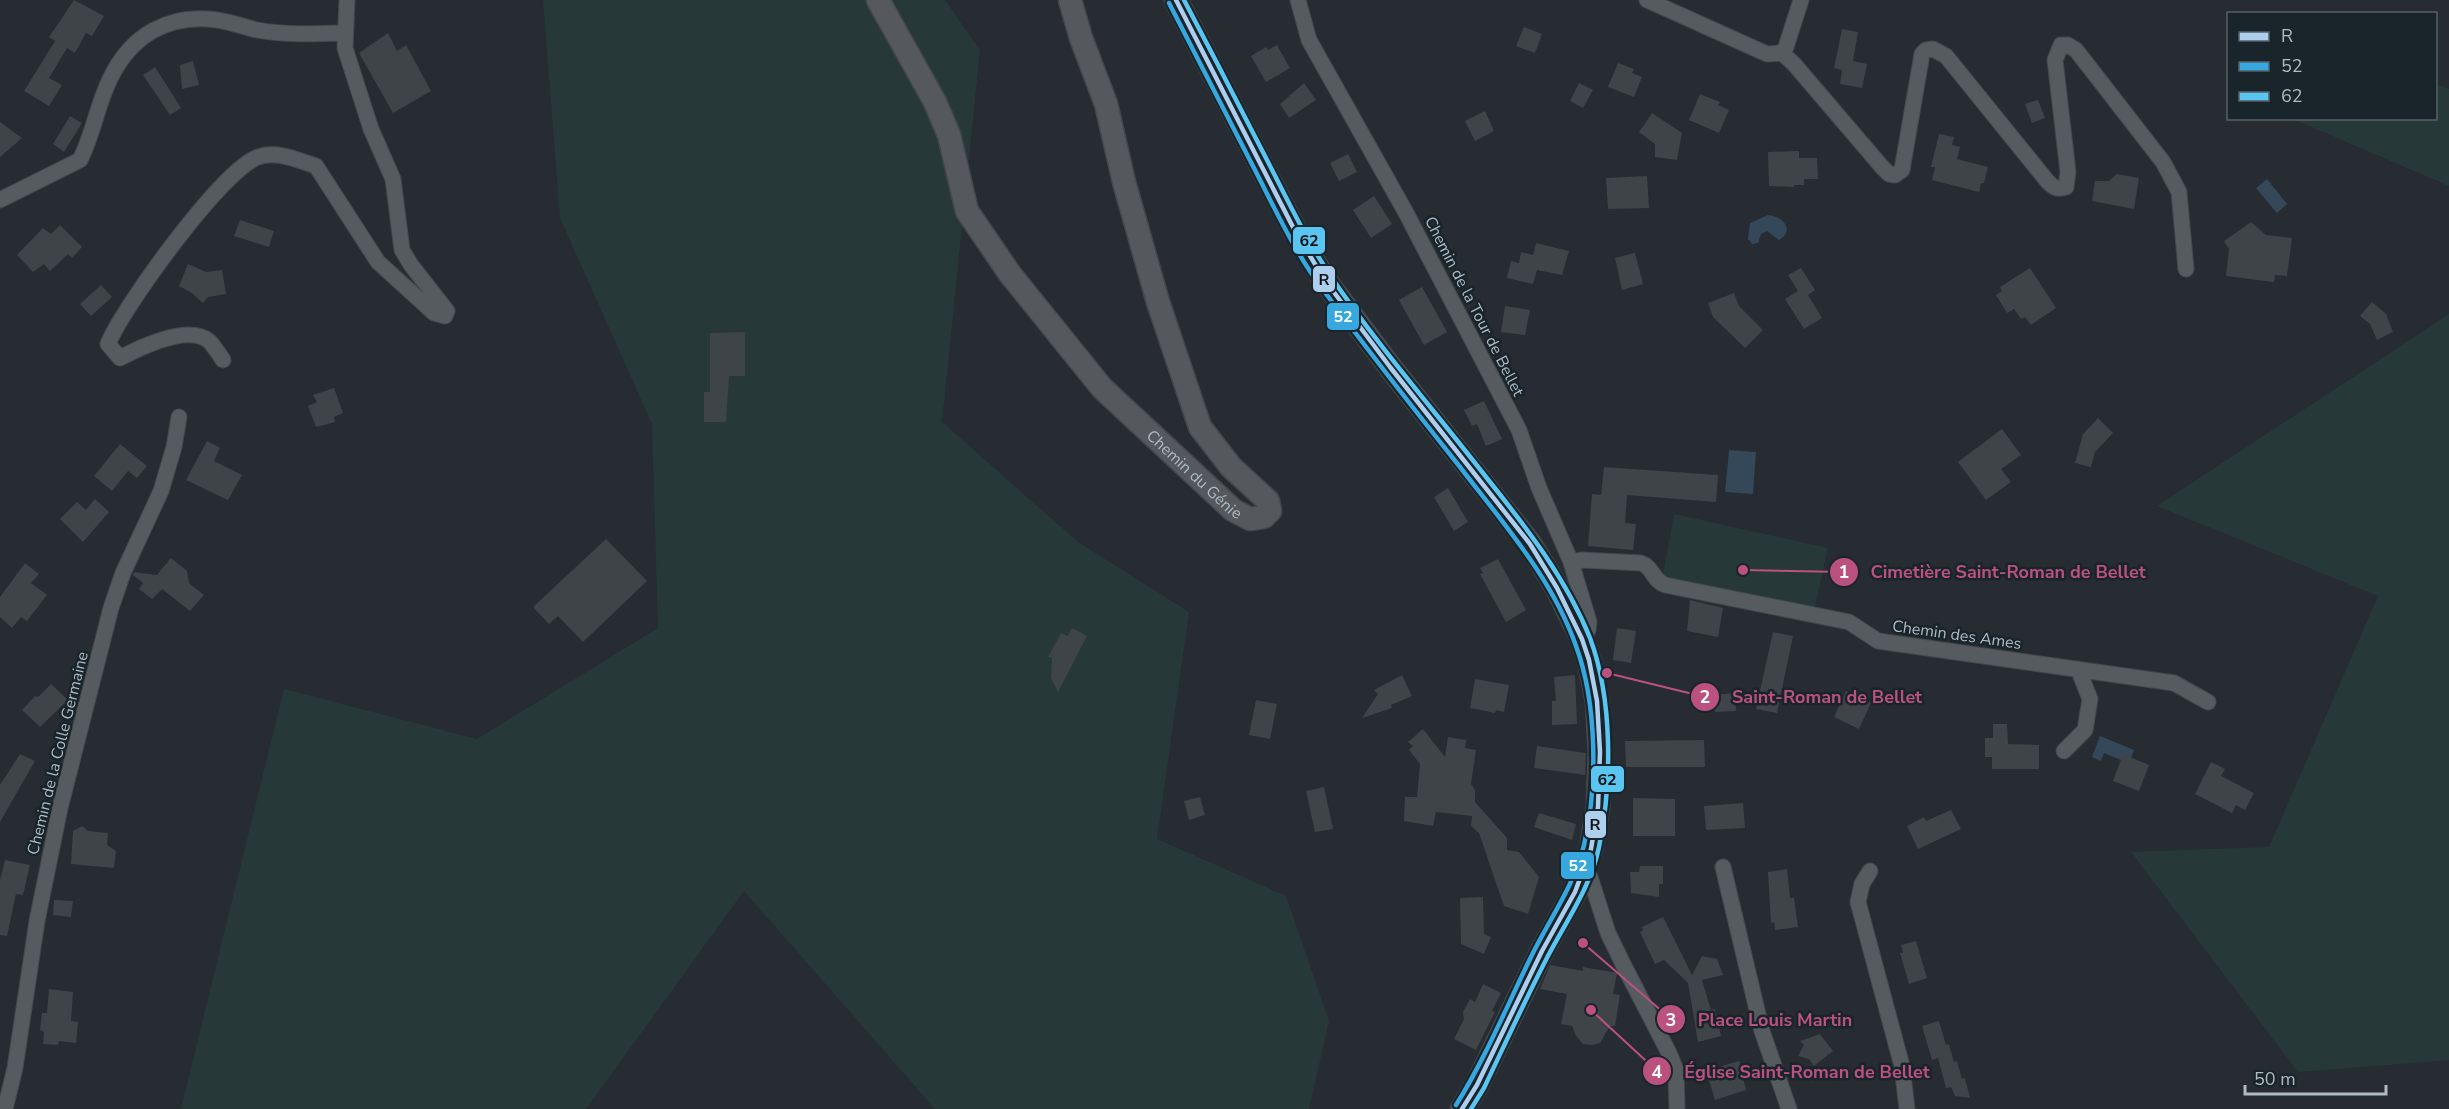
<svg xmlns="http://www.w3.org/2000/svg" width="2449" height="1109" font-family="'Nunito Sans',sans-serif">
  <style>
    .green { fill: #263938 }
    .water { fill: #354859 }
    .building { fill: #3e4448 }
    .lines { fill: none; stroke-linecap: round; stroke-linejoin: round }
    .street-casing { stroke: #44484c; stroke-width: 17 }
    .secondary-casing { stroke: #44484c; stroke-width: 25 }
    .street { stroke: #565b60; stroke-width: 15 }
    .secondary { stroke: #55595e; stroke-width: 22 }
    .bus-1-casing { stroke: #1a242b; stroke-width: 9 }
    .bus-2-casing { stroke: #1a242b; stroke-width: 9 }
    .bus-3-casing { stroke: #1a242b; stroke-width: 9 }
    .bus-1 { stroke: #adceed; stroke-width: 4.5 }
    .bus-2 { stroke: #36a8df; stroke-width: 4.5 }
    .bus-3 { stroke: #5bc5f2; stroke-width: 4.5 }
    .labels { text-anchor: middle; stroke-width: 5; stroke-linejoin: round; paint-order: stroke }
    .street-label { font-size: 16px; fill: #afbac3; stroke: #1a242b }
    .leader { fill: none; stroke: #bb517f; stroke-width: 2 }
    .callout-dot { fill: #bb517f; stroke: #1a242b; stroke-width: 2 }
    .mark-label { font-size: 18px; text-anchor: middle; font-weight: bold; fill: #fff }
    .callout-label { font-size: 18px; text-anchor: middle; font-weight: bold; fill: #bb517f; stroke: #1a242b; stroke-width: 5; stroke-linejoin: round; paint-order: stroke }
    .line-badge { stroke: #1a242b; stroke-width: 2 }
    .badge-label { font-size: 16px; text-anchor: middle; font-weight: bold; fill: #fff }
    .pale-badge-label { font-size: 16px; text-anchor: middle; font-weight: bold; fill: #111 }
  </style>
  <rect width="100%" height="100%" fill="#262c31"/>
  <path class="green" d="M543 0H945L980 50 942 422 1078 542 1189 612 1157 839 1286 896 1329 1021 1309 1109H935L744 891 586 1109H181L284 689 477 739 658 628 652 424 560 218Z
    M2436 84 2449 89V186L2293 119 2436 118Z
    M2449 314V1060L2298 1072 2131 852 2269 847 2378 596 2157 506Z
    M1674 514 1828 548 1814 611 1662 581Z"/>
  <path class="water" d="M2267 179 2287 204 2277 213 2256 188Z
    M1768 215C1782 216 1796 230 1779 240L1767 231 1761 234 1758 243 1752 244 1748 239 1750 223Z
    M1729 450 1756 452 1753 494 1725 492Z
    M2100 736 2134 750 2131 758 2121 760 2104 753 2101 761 2092 757Z"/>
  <path class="building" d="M74 0 104 16 92 36 86 33 75 53 67 48 49 78 62 85 49 106 24 91 55 41 49 37Z
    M1524 27 1542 34 1535 53 1516 46Z
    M1842 29 1858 32 1853 61 1867 64 1862 88 1840 84 1842 70 1834 68Z
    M388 33 397 51 406 45 431 91 393 113 359 53Z
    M1277 45 1290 68 1266 82 1251 56 1266 47 1268 50Z
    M193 61 199 85 182 89 180 65Z
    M1618 63 1634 69 1632 73 1642 77 1634 97 1608 87Z
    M155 67 181 108 170 115 143 75Z
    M1304 83 1316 100 1289 118 1280 104Z
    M1579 83 1593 90 1583 108 1570 101Z
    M1700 94 1720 102 1718 105 1729 110 1719 133 1689 120Z
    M2038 100 2045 118 2032 123 2025 104Z
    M1485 111 1494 131 1475 141 1465 121Z
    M1652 113 1682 133 1677 160 1655 157V144L1639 132Z
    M70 116 82 123 64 152 53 144Z
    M0 122 22 138 0 157Z
    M1939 134 1954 137 1952 145 1960 147 1957 159 1988 167 1984 183H1981L1979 192 1932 180 1935 167H1931Z
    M1799 151V158H1817L1818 179H1804V185H1794V187L1769 186 1768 152Z
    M1348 154 1357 172 1339 181 1330 163Z
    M2117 174 2139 178 2134 209 2092 201 2095 181H2109Z
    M1647 176 1649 208 1608 209 1606 178Z
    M1374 196 1392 224 1371 238 1353 210Z
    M240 220 274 231 269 247 234 236Z
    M2251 222 2266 235 2292 238 2287 276 2275 275 2274 282 2226 276 2229 249 2224 241Z
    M60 225 82 247 72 258 68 254 50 271 44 264 33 272 17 255 43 228 51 234Z
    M1536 243 1569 251 1562 275 1537 270 1533 284 1507 278 1511 261 1519 263 1521 252 1533 255Z
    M1635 253 1643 284 1622 290 1615 258Z
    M188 264 206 272 222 270 226 294 208 297 203 303 192 293 179 286Z
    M1801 268 1815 290 1808 295 1822 318 1804 329 1785 299 1798 291 1788 275Z
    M2030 268 2056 308 2031 325 2025 317 2021 319 2014 309 2007 313 1996 295 2002 291 2000 287Z
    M101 285 112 297 91 316 80 304Z
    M1422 287 1447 332 1424 345 1399 300Z
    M1734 293 1739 306 1763 330 1745 348 1713 317 1708 303Z
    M2372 302 2386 314 2393 332 2377 340 2370 324 2360 316Z
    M1505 306 1530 310 1525 335 1501 332Z
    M745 332V376H729L726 422H704V392H710V333Z
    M334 388 343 413 334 417 335 422 316 427 308 406 317 402 313 395Z
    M1484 401 1502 439 1486 446 1477 424 1472 426 1464 410Z
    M2098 418 2113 433 2095 452 2091 467 2075 463 2083 434Z
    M2002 429 2021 455 2001 469 2011 482 1986 500 1958 462Z
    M207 441 220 448 214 461 242 475 228 500 186 480Z
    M120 444 147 466 137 478 128 471 112 491 94 476Z
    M1604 467 1718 475 1716 502 1627 495 1625 523 1636 524 1633 550 1588 546 1592 494 1601 495Z
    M1448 488 1468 522 1454 531 1434 497Z
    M95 499 109 512 83 542 60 519 77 502 86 510Z
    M606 539 647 581 583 642 558 616 549 624 533 607Z
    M171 558 187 571 189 583 204 595 190 611 162 589 152 599 139 589 143 583 133 575 134 572 157 575Z
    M1498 559 1526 610 1506 622 1480 574 1483 573 1480 568Z
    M25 563 39 574 31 583 47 595 27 621 21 617 12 628 0 617V597Z
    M1690 600 1723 608 1718 637 1687 631Z
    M1072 628 1087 636 1058 692 1051 678 1052 658 1048 657 1061 633 1068 636Z
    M1617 628 1636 631 1631 663 1613 660Z
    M1773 632 1793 636 1777 713 1756 709Z
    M1402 675 1412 696 1391 705 1392 708 1362 718 1378 694 1374 690Z
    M1575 675 1577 724 1552 725V701H1556L1554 677Z
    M1475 679 1509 685 1504 712 1496 710 1495 713 1470 708Z
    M51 684 68 700 40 727 22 710 35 696 38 697Z
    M1846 691 1871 703 1859 729 1834 717Z
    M1735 693 1736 711 1715 712 1713 695Z
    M1256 700 1277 704 1270 739 1249 735Z
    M1993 724H2007L2008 744 2039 745V769H1992V757H1985V738H1993Z
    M1423 729 1445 757 1448 737 1466 740 1465 748 1476 750 1471 784 1475 790V802L1507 838V850L1519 852 1539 877 1528 914 1504 906 1479 833 1471 826 1472 816 1436 812 1433 826 1404 821 1405 797H1417L1420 764 1409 750 1413 746 1408 742Z
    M1704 740 1705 767H1626L1625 741Z
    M1537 746 1586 753 1585 775 1534 768Z
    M20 754 35 761 0 822V785Z
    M2123 754 2149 765 2139 791 2113 781Z
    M2211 762 2225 769 2221 776 2254 793 2245 810 2236 805 2232 813 2195 794Z
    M1324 787 1333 829 1315 832 1306 791Z
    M1200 797 1205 815 1189 820 1184 801Z
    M1633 798 1675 799V836H1633Z
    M1743 803 1745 828 1706 830 1704 806Z
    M1951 810 1961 829 1918 849 1907 826 1924 817 1926 821Z
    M1539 813 1576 824 1572 840 1534 827Z
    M82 826 88 831 108 833 107 845 116 851 114 868 71 864 73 831Z
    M5 860 30 865 23 895 16 894 7 936 0 935V880Z
    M1640 866H1663V884H1659V897L1631 893 1630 872H1639Z
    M1787 869 1790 898H1794L1798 927 1775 930 1774 922 1771 923 1768 872Z
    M1483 897 1484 934 1491 937 1484 954 1461 944 1460 898Z
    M54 900 73 901 71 917 53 915Z
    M1663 917 1692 975 1702 956 1717 959 1723 975 1702 980 1711 1010 1715 1009 1721 1036 1698 1042 1688 983 1664 960 1655 964 1640 932 1643 930 1642 927Z
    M1916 941 1927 978 1909 984 1900 953H1903L1901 945Z
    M1550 965 1583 971V967L1617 973 1613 994 1620 995 1615 1026H1610L1600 1043 1593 1045 1583 1044 1576 1036 1572 1026 1561 1024 1567 994 1540 989Z
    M1483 984 1501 993 1492 1011 1495 1012 1476 1050 1454 1039 1464 1019 1463 1012 1470 999 1475 1002Z
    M49 989 73 992 71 1021 78 1022 76 1043 59 1041 58 1045 43 1044 44 1032 40 1030 42 1013H47Z
    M1939 1021 1946 1045 1949 1044 1954 1062 1957 1061 1962 1079 1965 1078 1970 1098 1955 1096 1951 1087 1946 1088 1938 1058 1932 1060 1922 1026Z
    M1820 1034 1833 1051 1814 1066 1809 1059 1798 1056 1804 1045 1800 1041Z
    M1739 1061 1745 1077 1743 1078 1746 1090 1715 1100 1709 1080 1713 1079 1709 1070Z"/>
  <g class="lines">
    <defs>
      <path id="street" d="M1298 0 1309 40 1405 211 1519 430 1539 488 1571 562 1589 622 1588 630 1582 639
        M1647 0 1767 54 1782 53 1786 47 1801 0
        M1782 53 1794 64 1882 167 1889 174 1895 175 1902 170 1922 54 1926 50 1933 49 1946 56 2048 182C2054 188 2058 190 2066 187L2068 172 2055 60 2061 45H2068L2076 50 2163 162 2179 192 2186 269
        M0 200 80 160C93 135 97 105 110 79 131 35 169 13 217 20 231 22 244 27 257 30 285 35 315 34 344 33
        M223 360C219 354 214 346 209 341 188 324 141 347 120 358L108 344C123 307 222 170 258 157 277 150 297 160 316 166L378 262 434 313 445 316 447 311 411 265 402 250 393 179 371 129 345 48 347 0
        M1571 562 1582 560 1641 563C1653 567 1653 581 1665 585L1849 622 1878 641 2174 683 2208 702
        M2064 751 2085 730 2090 699 2078 669
        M1723 867 1762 1031 1789 1109
        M1870 871 1862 884 1858 902 1902 1066 1907 1109
        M1584 872 1590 877 1608 933 1623 964 1669 1053 1676 1070 1677 1109
        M5 1109 15 1068 37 921 60 808 111 608 123 573 161 491 174 447 179 417"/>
      <g id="secondary">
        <path id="s1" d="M878 0 935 102 949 135 967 211 1010 274 1102 388 1233 510 1250 519 1264 517 1270 511 1268 501 1231 467 1200 427 1158 302 1124 182 1106 104 1081 38 1070 0"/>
        <path d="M1176 0 1295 231 1324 279 1390 367 1530 544 1557 588 1582 639 1589 660 1597 701 1600 752 1598 807 1591 849 1575 892 1542 951 1477 1085 1462 1109"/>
      </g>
    </defs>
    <use href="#street" class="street-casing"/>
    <use href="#secondary" class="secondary-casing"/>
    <use href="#street" class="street"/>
    <use href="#secondary" class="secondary"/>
    <defs>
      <path id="bus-1" d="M1176 0 1295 231 1324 279 1390 367 1530 544 1557 588 1582 639 1589 660 1597 701 1600 752 1598 807 1591 849 1575 892 1542 951 1477 1085 1462 1109"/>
      <path id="bus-2" d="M1169 3C1198 60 1227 116 1256 172 1276 211 1295 252 1321 287 1366 348 1413 408 1460 467 1503 523 1552 578 1576 646 1597 703 1598 786 1584 845 1574 887 1548 921 1530 959 1506 1008 1485 1059 1456 1105"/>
      <path id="bus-3" d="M1184 0C1212 53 1240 107 1267 160 1287 199 1306 239 1330 275 1377 345 1434 410 1486 477 1526 527 1566 578 1590 638 1613 700 1612 784 1599 847 1591 886 1567 920 1549 954 1526 998 1505 1044 1484 1088L1471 1109"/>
    </defs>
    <use href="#bus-1" class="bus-1-casing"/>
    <use href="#bus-2" class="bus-2-casing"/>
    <use href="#bus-3" class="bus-3-casing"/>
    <use href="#bus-1" class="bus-1"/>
    <use href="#bus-2" class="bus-2"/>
    <use href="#bus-3" class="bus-3"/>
  </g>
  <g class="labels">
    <g class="street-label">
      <text transform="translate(1475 306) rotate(63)" y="6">Chemin de la Tour de Bellet</text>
      <text dy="6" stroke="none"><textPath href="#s1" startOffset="580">Chemin du Génie</textPath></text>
      <text transform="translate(1957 634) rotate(8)" y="6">Chemin des Ames</text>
      <text transform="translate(57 753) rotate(-76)" y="6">Chemin de la Colle Germaine</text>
    </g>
  </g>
  <path class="leader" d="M1743 570L1844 572M1607 673L1705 697M1583 943L1671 1019M1591 1010L1657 1071"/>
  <g class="callout-dot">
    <circle cx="1743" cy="570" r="6"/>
    <circle cx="1607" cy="673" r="6"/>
    <circle cx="1583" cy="943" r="6"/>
    <circle cx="1591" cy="1010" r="6"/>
    <circle cx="1844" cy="572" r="15"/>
    <circle cx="1705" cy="697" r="15"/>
    <circle cx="1671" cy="1019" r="15"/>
    <circle cx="1657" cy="1071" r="15"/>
  </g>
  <g class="mark-label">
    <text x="1844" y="578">1</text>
    <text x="1705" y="703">2</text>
    <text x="1671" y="1026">3</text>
    <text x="1657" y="1078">4</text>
  </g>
  <g class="callout-label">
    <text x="2008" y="578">Cimetière Saint-Roman de Bellet</text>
    <text x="1827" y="703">Saint-Roman de Bellet</text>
    <text x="1775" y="1026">Place Louis Martin</text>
    <text x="1807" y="1078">Église Saint-Roman de Bellet</text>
  </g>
  <g class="line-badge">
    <rect x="1292" y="226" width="34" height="29" rx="6" fill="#5bc5f2"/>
    <rect x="1312" y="265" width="24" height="28" rx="6" fill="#adceed"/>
    <rect x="1326" y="302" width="34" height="29" rx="6" fill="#36a8df"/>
    <rect x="1590" y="765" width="35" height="28" rx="6" fill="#5bc5f2"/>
    <rect x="1584" y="810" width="23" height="29" rx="6" fill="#adceed"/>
    <rect x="1560" y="851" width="35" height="29" rx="6" fill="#36a8df"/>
  </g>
  <g class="badge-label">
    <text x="1343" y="322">52</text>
    <text x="1578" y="871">52</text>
  </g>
  <g class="pale-badge-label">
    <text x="1309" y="246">62</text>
    <text x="1324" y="285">R</text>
    <text x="1607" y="785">62</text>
    <text x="1595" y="830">R</text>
  </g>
  <rect x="2227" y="12" width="210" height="108" fill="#1a242b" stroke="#566068" stroke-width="1.5"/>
  <rect x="2239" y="32" width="30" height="9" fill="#adceed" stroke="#566068" stroke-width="1.5"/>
  <text x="2281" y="42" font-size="18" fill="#afbac3">R</text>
  <rect x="2239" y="62" width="30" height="9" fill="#36a8df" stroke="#566068" stroke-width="1.5"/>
  <text x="2281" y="72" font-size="18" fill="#afbac3">52</text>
  <rect x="2239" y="92" width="30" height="9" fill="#5bc5f2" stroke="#566068" stroke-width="1.5"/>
  <text x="2281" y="102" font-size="18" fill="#afbac3">62</text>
  <path d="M2245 1085v9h141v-9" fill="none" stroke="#afbac3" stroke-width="3"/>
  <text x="2254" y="1085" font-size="18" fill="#afbac3" stroke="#1a242b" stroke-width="4.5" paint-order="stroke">50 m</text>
</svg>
